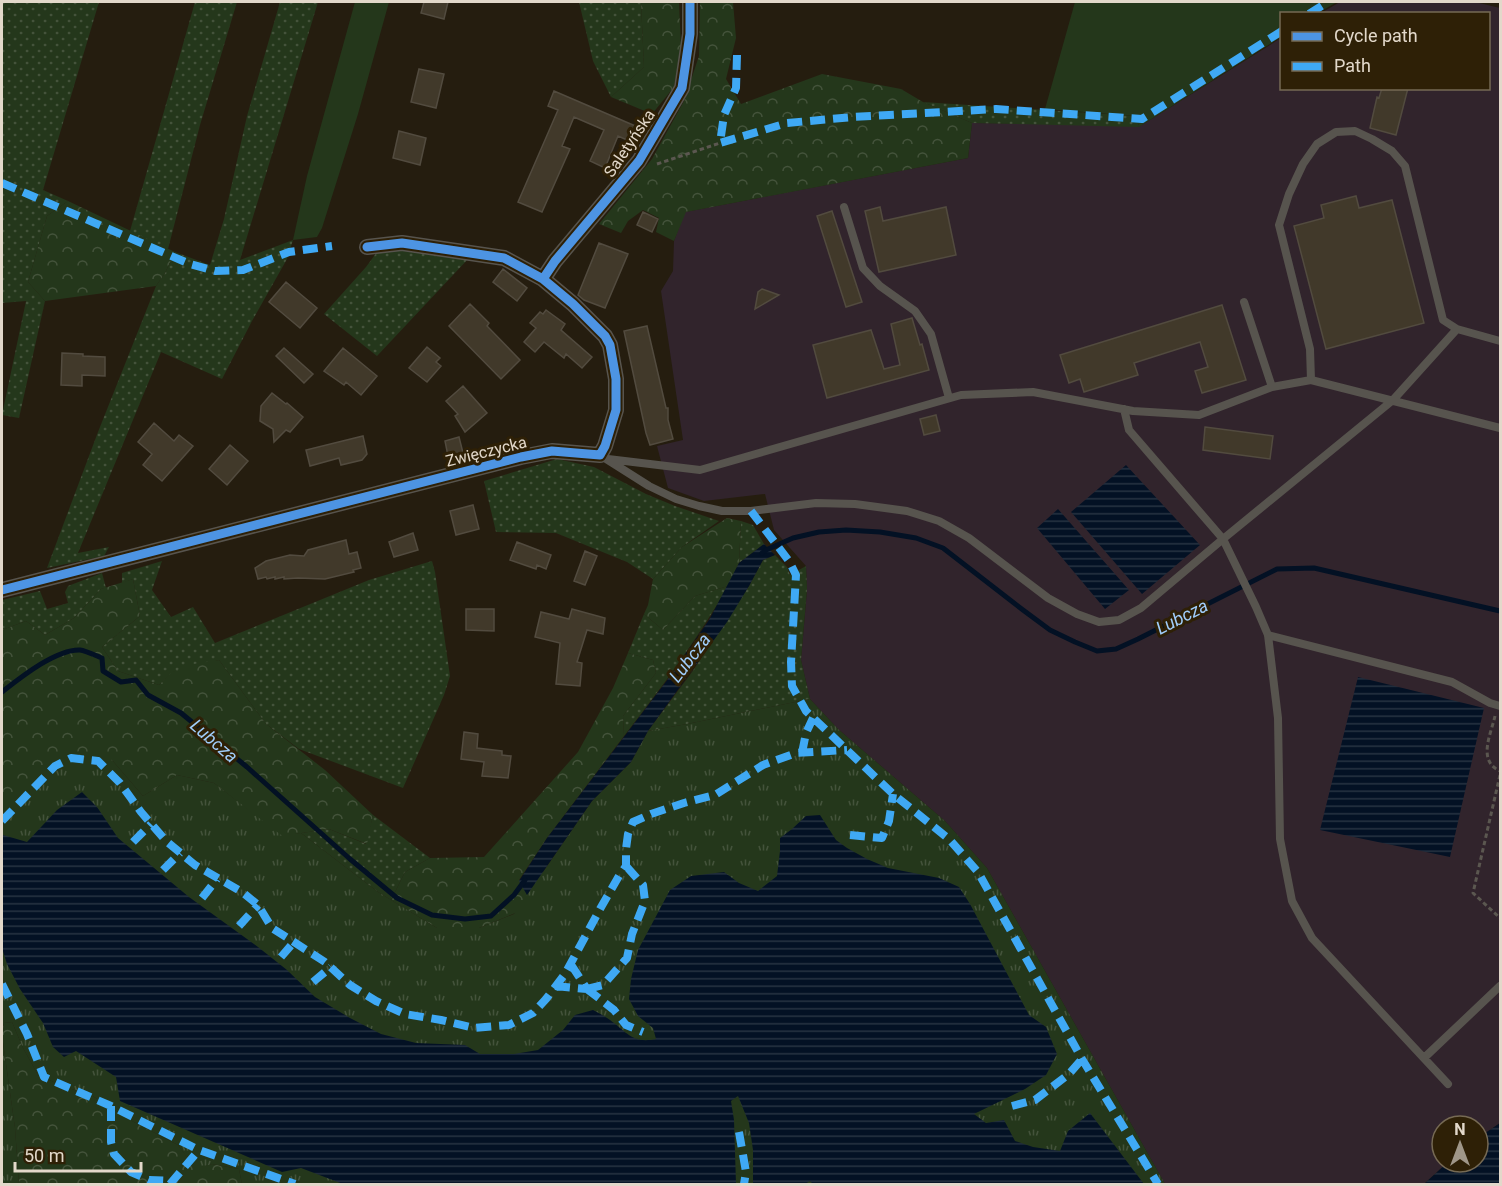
<svg xmlns="http://www.w3.org/2000/svg" width="1502" height="1186" font-family="Roboto,sans-serif">
  <style>
    .industrial { fill: #31242c }
    .grass { fill: url(#grass-dots) }
    .forest { fill: url(#forest-crowns) }
    .park { fill: url(#park-tufts) }
    .garden { fill: #24371b }
    .water { fill: url(#water-rules) }
    .lines { fill: none; stroke-linecap: round; stroke-linejoin: round }
    .stream { stroke: #031124; stroke-width: 5 }
    .building { fill: #41392a; stroke: #524b3f; stroke-width: 1.5 }
    .path { stroke: #5b5750; stroke-width: 3; stroke-dasharray: 4.5 3; stroke-linecap: butt }
    .service { stroke: #57544e; stroke-width: 8 }
    .minor { stroke: #57544e; stroke-width: 16 }
    .quiet { stroke: #3fa9f5; stroke-width: 8; stroke-dasharray: 15 8; stroke-linecap: butt }
    .cycleway-casing { stroke: #2e2006; stroke-width: 13 }
    .cycleway { stroke: #4d94e3; stroke-width: 9 }
    .labels { text-anchor: middle; stroke-width: 6; stroke-linejoin: round; paint-order: stroke }
    .street-label { font-size: 16px; fill: #e2d8ca; stroke: #2e2006 }
    .water-label { font-size: 18px; font-style: italic; fill: #a0cdfa; stroke: #2e2006 }
  </style>
  <defs>
    <pattern id="grass-dots" width="8" height="8" patternUnits="userSpaceOnUse" patternTransform="scale(1.5)"><rect width="8" height="8" fill="#24371b"/><path d="M2 2h.1M6 6h.1" fill="none" stroke="#44533b" stroke-width="1.8" stroke-linecap="round"/></pattern>
    <pattern id="forest-crowns" width="20" height="18" patternUnits="userSpaceOnUse" patternTransform="scale(1.5)"><rect width="20" height="18" fill="#24371b"/><path d="M2 6a3 3 0 1 1 6 0M12 15a3 3 0 1 1 6 0" fill="none" stroke="#44533b"/></pattern>
    <pattern id="park-tufts" width="24" height="20" patternUnits="userSpaceOnUse" patternTransform="scale(1.5)"><rect width="24" height="20" fill="#24371b"/><path d="M3 7l-1-3M5 7V3M7 7l1-3M15 17l-1-3M17 17v-4M19 17l1-3" fill="none" stroke="#44533b"/></pattern>
    <pattern id="water-rules" width="6" height="5" patternUnits="userSpaceOnUse" patternTransform="scale(1.5)"><rect width="6" height="5" fill="#031124"/><path d="M0 2.5h6" fill="none" stroke="#273342"/></pattern>
  </defs>
  <rect width="100%" height="100%" fill="#251d0f"/>
  <path class="industrial" d="M1340 2H1475L1500 8V1123L1478 1138V1126H1442V1162H1448L1424 1184H1165L987 868 945 821 838 729 810 699 801 660 807 590 806 566 774 530 765 494 704 501 668 488 657 446 683 440 661 291 673 271 674 241 685 212 968 158 972 123 1142 125 1281 38 1282 88H1488V14L1321 13Z"/>
  <path class="grass" d="M2 2H99L43 190 68 201 47 216 28 282 45 301 19 418 2 415 26 301 2 303Z
    M195 2H237L200 125 168 249 130 231Z
    M280 2H318L240 260 293 240 287 259 252 321 222 379 161 352 78 553 109 547 104 556 47 568 98 432 156 286 165 273 175 252 210 265 224 219 247 116Z
    M579 2H641L644 67 611 97 593 61Z
    M923 102 1136 116 1139 127 972 123Z
    M399 249 469 258 377 356 324 314 366 267 377 252Z
    M557 459 594 467 646 494 675 506 719 521 682 547 653 579 627 562 556 533 496 532 484 481Z
    M741 521 753 525 764 544 739 563Z
    M775 555 787 567 790 575 806 566 807 589 801 660 810 699 687 724 648 731 692 672 749 586 763 560Z
    M162 561 152 590 171 617 193 607 215 643 369 580 432 561 435 572 450 676 444 695 403 788 299 749 266 724 219 660 173 672 159 685 118 671 102 647 140 616 133 579 122 583V573Z
    M102 573 106 588 101 589 74 618 45 635 26 621 2 630V600L40 591 47 609 68 603 65 592 68 586Z
    M728 586C698 639 661 688 624 736L623 716 656 673 653 660 628 653 644 614 663 630 695 596Z
    M373 815 430 858 405 872 391 900 378 892 301 833 329 829 366 844Z"/>
  <path class="forest" d="M641 2H679L681 47 674 87 652 114 611 97 644 67Z
    M700 2H733L736 38 726 79 741 104 822 74 901 89 923 102 972 123 968 158 686 212 674 241 656 232 659 218 643 210 628 221 621 233 599 224 652 159 684 101 699 56Z
    M68 201 175 252 165 273 156 286 45 301 28 282 47 216Z
    M727 518 741 521 739 563 728 586 695 596 663 630 644 614 648 605 653 579 682 547Z
    M133 579 140 616 102 647 118 671 159 685 172 672 194 664 219 660 266 724 325 770 373 815 367 844 329 829 281 836 214 783 177 775 143 796 112 760 2 805V630L26 621 45 635 74 618 101 589Z
    M628 653 653 660 656 673 623 716 624 736 547 838 519 880 699 821 513 914 479 928H437L391 900 405 872 430 858 484 857 578 752 613 688Z
    M12 1022 23 1048 38 1075 65 1087 91 1095 132 1121 178 1145 195 1168 212 1164 239 1169 242 1184H19L15 1128 2 1035 4 1023Z"/>
  <path class="park" d="M810 699 838 729 945 821 987 868 1165 1184H242L239 1169 212 1164 195 1169 178 1145 132 1121 91 1095 65 1087 38 1075 23 1048 12 1022 4 1023 2 1035 15 1128 19 1184H2V805L39 767 80 751 112 760 143 796 177 775 214 783 281 835 301 833 378 892 437 928H479L514 914 592 801 631 762 648 731 687 724Z"/>
  <path class="garden" d="M355 2H389L358 114 322 228 317 237 293 240 307 176Z
    M1075 2H1337L1318 13 1282 14 1281 37 1139 127 1136 116 1045 109Z"/>
  <path class="water" d="M1126 465 1200 545 1142 594 1071 512Z
    M1058 509 1129 590 1105 609 1037 528Z
    M764 544 775 555 763 560 749 586 727 622 648 731 631 762 592 801 527 895 519 881 547 838 668 679 709 620 739 563Z
    M1358 677 1484 708 1450 857 1320 830Z
    M82 792 97 807 118 838 189 897 258 947 287 970 315 997 350 1018 381 1034 416 1043 465 1045 480 1054H514L538 1050 563 1030 575 1015 593 1010C598 1013 605 1016 610 1020 627 1032 632 1044 656 1039L653 1028 638 1016 629 999 631 979 638 950 670 890 691 876 724 872 739 883 758 891 777 876 780 851V838L792 829 806 816 820 815 836 840 847 848 867 859 888 868 939 878 959 887 970 904 1029 1015 1046 1027 1057 1054 1046 1075 1025 1089 974 1114 986 1123 1004 1120 1015 1141 1033 1147 1060 1151 1068 1131 1090 1113 1144 1184H813L810 1181 805 1184H753V1150L749 1123 738 1096 731 1101 734 1120 736 1184H343L301 1168 282 1172 120 1101 116 1077 76 1051 64 1057 53 1047 43 1023 20 989 7 964 2 948V839L3 835 27 842 57 810Z
    M1500 1123V1184H1424L1448 1162H1478V1138Z"/>
  <g class="lines">
    <path class="stream" d="M762 553 766 550 793 538 819 532 846 530 880 532 916 538 943 548 1023 610 1050 630 1075 642 1097 651 1116 649 1138 639 1277 569 1314 568 1500 611
      M2 692C20 678 56 649 80 650 87 651 96 656 102 658L103 671 121 682 136 680 148 695 181 713 247 767 350 859 397 898 432 915 465 919 491 916 514 895 525 880"/>
  </g>
  <path class="building" d="M424 2H448L444 19 421 13Z
    M419 69 444 74 436 108 411 102Z
    M1382 88H1408L1396 135 1370 128 1377 97 1379 98Z
    M554 91 640 128 634 143 618 136 605 168 590 161 604 130 574 117 562 146 570 149 542 212 518 202 558 110 548 106Z
    M399 131 426 138 420 165 393 158Z
    M1356 196 1359 208 1392 200 1424 323 1326 349 1294 226 1324 218 1321 205Z
    M880 207 883 221 946 207 956 255 879 272 865 211Z
    M832 211 862 302 846 307 817 216Z
    M643 212 658 219 652 232 637 225Z
    M599 243 628 254 605 308 584 300 578 295Z
    M503 269 527 288 517 301 493 282Z
    M286 282 317 308 300 328 269 302Z
    M762 289 779 295 755 309 758 292Z
    M470 304 489 323 487 326 520 360 501 379 449 326Z
    M1222 305 1246 380 1202 393 1195 371 1208 367 1200 342 1134 363 1138 375 1084 392 1080 379 1069 383 1060 355Z
    M546 310 565 324 561 330 592 357 582 368 566 354 564 358 544 342 535 352 524 342 536 328 530 323 540 312 543 314Z
    M912 318 920 345 922 344 929 370 827 398 813 345 871 330 884 369 900 365 891 324Z
    M647 326 666 408H668V420L673 439 650 445 646 433 624 331Z
    M427 347 440 358 436 362 441 366 427 382 409 368Z
    M284 348 313 374 304 383 276 356Z
    M343 348 377 376 361 395 346 382 344 385 324 371Z
    M62 353 83 354V356L105 357V376L82 375V386L61 385Z
    M463 386 487 413 465 432 455 416 458 414 446 401Z
    M272 393 286 404 287 403 303 417 290 432 286 430 274 442 273 429 260 421 261 406Z
    M936 415 940 431 924 435 920 419Z
    M154 423 174 441 179 435 193 446 162 481 143 465 152 454 138 442Z
    M1205 427 1273 436 1270 459 1203 450Z
    M363 436 367 454 362 460 341 465 339 458 310 466 306 450Z
    M459 437 463 453 448 456 445 441Z
    M230 445 248 461 227 485 209 469Z
    M473 505 479 529 456 535 450 511Z
    M413 533 418 550 394 557 389 542Z
    M346 540 349 554 357 552 361 568 353 570 354 572 325 579 298 578 284 579V577L275 579V577L267 579 266 577 258 579 255 568 266 561 290 555 304 556 308 550Z
    M517 542 551 555 546 569 537 565 536 569 510 560Z
    M585 551 597 556 585 585 574 581Z
    M466 609H494V631L466 630Z
    M572 609 605 618 603 634 587 630 577 662 582 663 580 686 556 684 560 643 535 637 541 612 569 619Z
    M464 732 478 734 477 748 502 751V755L511 756 508 778 482 776 484 762 461 759Z"/>
  <g class="lines">
    <path class="path" d="M657 164 720 143
      M1495 716C1491 734 1477 761 1500 771
      M1500 775 1473 893 1500 918"/>
    <path class="service" d="M844 207 863 268 880 286 915 311 931 334 949 398
      M1244 302 1272 387
      M1311 380 1310 349 1279 225 1289 194 1303 164 1317 144 1336 132 1355 131 1372 139 1392 151 1405 166 1443 320 1457 329
      M1124 409 1129 430 1223 539 1393 400 1457 329 1500 341
      M600 455 649 486 676 499 699 506 722 511H751L816 503 855 504 907 511 939 521 969 538 1048 598 1077 614 1099 622 1119 620 1141 608 1223 539 1256 607 1268 635 1278 718 1280 839 1292 901 1312 938 1448 1084
      M608 459 700 470 961 395 1033 392 1133 411 1199 415 1272 387 1311 380 1500 428
      M1268 635 1452 682 1490 703 1500 706
      M1424 1058 1500 986"/>
    <path class="minor" d="M543 279 555 261 639 161 682 88 690 34V2
      M2 590 521 457 552 451 600 455 605 446 616 410V379L610 345 605 336 573 304 543 279 504 258 402 243 367 247"/>
    <path class="quiet" d="M1309 14 1328 2
      M737 55 736 88 724 115 720 143 787 123 853 117 996 109 1142 119 1282 31
      M2 183 190 264 215 271 243 270 289 252 332 246
      M751 511 789 561 796 575 791 662 792 686 806 711 893 794 949 839 978 872 1082 1059 1158 1184
      M802 753 806 733 813 718
      M2 821 55 766 71 758 98 761 120 783 141 812 166 841 195 865 242 892 258 905 272 928 325 962 350 985 376 1001 405 1014 441 1020 474 1028 509 1025 533 1013 546 999 565 974 600 909 619 876 626 866V849L628 834 633 822 651 814 684 803 715 795 763 765 796 753 847 750
      M850 835 882 838 889 821 893 794
      M133 842 151 824
      M163 870 180 853
      M202 898 217 879
      M239 926 258 905
      M281 957 294 942
      M313 982 331 967
      M2 984 27 1034 44 1077 111 1106 199 1150 295 1184
      M555 986 587 989 570 963
      M587 989 603 985 627 958 632 934 645 901 643 885 626 866
      M587 989 614 1010 626 1025 643 1032
      M111 1106V1142L114 1154 131 1172 149 1180 173 1181
      M1012 1106 1035 1100 1069 1074 1082 1059
      M739 1132 746 1172 744 1184
      M170 1184 199 1150"/>
    <defs>
      <path id="cycleway" d="M543 279 555 261 639 161 682 88 690 34V2
        M2 590 521 457 552 451 600 455 605 446 616 410V379L610 345 605 336 573 304 543 279 504 258 402 243 367 247"/>
    </defs>
    <use href="#cycleway" class="cycleway-casing"/>
    <use href="#cycleway" class="cycleway"/>
  </g>
  <g class="labels">
    <g class="street-label">
      <text transform="translate(629 143) rotate(-56)" y="6">Saletyńska</text>
      <text transform="translate(486 451) rotate(-14)" y="6">Zwięczycka</text>
    </g>
    <g class="water-label">
      <text transform="translate(1182 617) rotate(-27)" y="6">Lubcza</text>
      <text transform="translate(690 658) rotate(-53)" y="6">Lubcza</text>
      <text transform="translate(214 741) rotate(41)" y="6">Lubcza</text>
    </g>
  </g>
  <rect width="1502" height="1186" fill="none" stroke="#e2d8ca" stroke-width="6"/>
  <rect x="1280" y="12" width="210" height="78" fill="#2e2006" stroke="#766a54" stroke-width="1.5"/>
  <rect x="1292" y="32" width="30" height="9" fill="#4d94e3" stroke="#766a54" stroke-width="1.5"/>
  <text x="1334" y="42" font-size="18" fill="#e2d8ca">Cycle path</text>
  <rect x="1292" y="62" width="30" height="9" fill="#3fa9f5" stroke="#766a54" stroke-width="1.5"/>
  <text x="1334" y="72" font-size="18" fill="#e2d8ca">Path</text>
  <g transform="translate(1460 1144)"><circle r="28" fill="#2e2006" stroke="#766a54" stroke-width="1.5"/>
  <path d="M0-4.5L10 22L0 15L-10 22Z" fill="#a09789"/>
  <text y="-9" font-size="16" font-weight="bold" text-anchor="middle" fill="#e2d8ca">N</text>
  </g>
  <path d="M15 1162v9h126v-9" fill="none" stroke="#e2d8ca" stroke-width="3"/>
  <text x="24" y="1162" font-size="18" fill="#e2d8ca" stroke="#2e2006" stroke-width="4.5" paint-order="stroke">50 m</text>
</svg>
